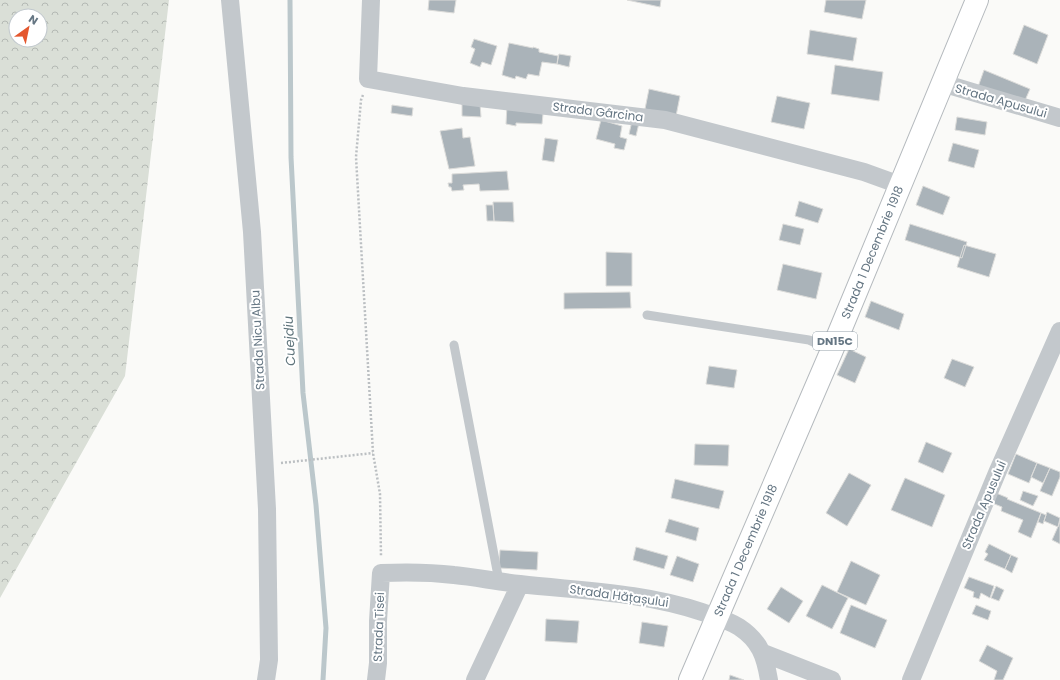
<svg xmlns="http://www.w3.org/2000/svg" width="1060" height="680" font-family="Poppins,sans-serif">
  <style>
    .forest { fill: url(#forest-crowns); fill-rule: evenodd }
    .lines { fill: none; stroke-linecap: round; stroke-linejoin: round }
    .stream { stroke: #bbc7cb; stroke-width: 5 }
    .building { fill: #aab3b9; stroke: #dcdcda }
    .primary-casing { stroke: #b5babe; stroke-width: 24 }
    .path { stroke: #bbbfc2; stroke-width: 2.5; stroke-dasharray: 2 2; stroke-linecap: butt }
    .lane { stroke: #c3c8cc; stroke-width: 9 }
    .street { stroke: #c3c8cc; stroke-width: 18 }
    .primary { stroke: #fff; stroke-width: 22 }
    .labels { text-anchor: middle; stroke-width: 4; stroke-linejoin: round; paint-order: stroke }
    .shield { fill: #fff; stroke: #939fa8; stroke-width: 1 }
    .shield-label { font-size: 11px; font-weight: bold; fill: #657683 }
    .street-label { font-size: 12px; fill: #657683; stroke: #fff }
    .water-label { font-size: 13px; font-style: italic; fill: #60757c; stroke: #fff }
  </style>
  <defs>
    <pattern id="forest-crowns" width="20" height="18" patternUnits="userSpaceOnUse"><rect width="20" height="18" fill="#dadfd7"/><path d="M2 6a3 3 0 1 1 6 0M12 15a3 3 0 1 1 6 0" fill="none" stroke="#b4b9b4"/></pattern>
  </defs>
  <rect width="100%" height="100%" fill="#fafaf8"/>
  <path class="forest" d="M0 0H169L125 376 0 598ZM16 16H40V40H16Z"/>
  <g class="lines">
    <path class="stream" d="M290 0 291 157 303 393 316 505 326 628 323 680"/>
  </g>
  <path class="building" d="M429 0H456L454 13 428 10Z
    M627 0H661L660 7Z
    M826 0H866L862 19 824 12Z
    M1024 25 1048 35 1037 64 1013 54Z
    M810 30 857 38 853 61 807 54Z
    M474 39 497 46 491 65 482 62 480 67 470 63 475 49 471 47Z
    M509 43 533 48V47L539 49V52L558 56 557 64 542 62 539 76 528 74 526 79 516 76 515 79 502 75Z
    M559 54 571 56 569 67 557 64Z
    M835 65 883 72 879 101 831 94Z
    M984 70 1030 89 1023 105 978 87Z
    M649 89 680 96 676 116 645 109Z
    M777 96 810 103 804 129 771 122Z
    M462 102 480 104 481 117 462 116Z
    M392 105 413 108 412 116 391 113Z
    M507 105 543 114 542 124 516 123V126L506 124Z
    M957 117 987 122 985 135 955 130Z
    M601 120 622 126 620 137 627 139 624 150 614 148 615 144 596 139Z
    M632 121 639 123 636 136 629 134Z
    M462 128 463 138 470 137 475 166 449 169 440 131Z
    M545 138 558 140 554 162 542 160Z
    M953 143 979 150 974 168 948 161Z
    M507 171 509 190 480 191 479 184 463 185 464 190 452 191 451 187H449L448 183H452V174Z
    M923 186 950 197 943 215 916 205Z
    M799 201 823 209 818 223 795 216Z
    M493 202H513L514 222 494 221Z
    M486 205H493L494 221H487Z
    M783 224 804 229 800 245 779 240Z
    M910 224 967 242 962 258 905 240Z
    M964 245 996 254 989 277 957 267Z
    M606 252 632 253V286H606Z
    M783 264 822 273 816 299 777 290Z
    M630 292 631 308 564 309V293Z
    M871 301 904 314 899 330 865 317Z
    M849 349 866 357 855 383 837 375Z
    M952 359 974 367 965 387 944 378Z
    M709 366 737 370 734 388 706 384Z
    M926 442 952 453 943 473 918 462Z
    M695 444 729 445 728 466 694 465Z
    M1016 454 1037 463 1029 483 1008 474Z
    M1037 463 1050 468 1043 483 1031 477Z
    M1050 468 1060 472V477L1052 496 1040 491Z
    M849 473 871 485 847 526 826 513Z
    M905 478 945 495 932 527 891 510Z
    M675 479 724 491 719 509 671 498Z
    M1023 491 1038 496 1033 506 1020 500Z
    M996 493 1008 498 1007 499 1041 513 1031 538 1018 532 1023 520 1001 511 1002 507 992 503Z
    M1047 512 1060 518 1058 527 1044 521Z
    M1041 513 1046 515 1043 524 1038 522Z
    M669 519 699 528 696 541 665 532Z
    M1060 522V544L1052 540Z
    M989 544 1011 555 1005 569 984 560 988 554 985 552Z
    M636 547 668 556 664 569 633 560Z
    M500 550 538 552 537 570 499 568Z
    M1011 555 1018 558 1012 573 1005 569Z
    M677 556 699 564 693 582 670 575Z
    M851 561 880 575 866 605 837 592Z
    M969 577 994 586 990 598 981 593 979 599 973 597 974 592 964 588Z
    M822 585 848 598 832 629 806 616Z
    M996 586 1004 590 999 601 991 598Z
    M781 587 803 601 789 623 767 609Z
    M851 605 887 620 875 648 840 633Z
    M976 605 991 611 988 620 972 614Z
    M546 619 579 621 577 643 545 641Z
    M642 622 668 626 664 647 639 643Z
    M987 645 1013 658 1003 680H994L997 671 979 661Z
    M730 675 744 680H729Z"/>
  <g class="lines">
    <defs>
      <g id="primary">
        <path id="s1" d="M690 680 832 350 977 0"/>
      </g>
    </defs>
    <use href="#primary" class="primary-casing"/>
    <path class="path" d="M363 95 361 100 356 157 373 453 380 494 381 557
      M281 463 373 453"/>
    <path class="lane" d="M647 315 809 340 832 350
      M454 345 499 581"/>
    <path class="street" d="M230 0 252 232 267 509 269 660 266 680
      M371 0 368 79 463 96 665 120 864 172 900 185
      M942 83 1060 118
      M763 653 832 680
      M376 680 378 663V621L381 573C405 572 429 572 454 575 476 577 498 582 520 584 581 591 643 592 702 612 714 616 728 620 739 627 760 641 765 656 769 680
      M475 680 520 584
      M911 680 997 473 1060 331"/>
    <use href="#primary" class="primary"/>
  </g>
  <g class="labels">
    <rect class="shield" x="813" y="332" width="44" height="18" rx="3"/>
    <g class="shield-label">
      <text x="835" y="345">DN15C</text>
    </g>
    <g class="street-label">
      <text transform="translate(1001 101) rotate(16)" y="4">Strada Apusului</text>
      <text transform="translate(598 112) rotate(7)" y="4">Strada Gârcina</text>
      <text dy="4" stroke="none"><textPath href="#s1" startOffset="465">Strada 1 Decembrie 1918</textPath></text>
      <text transform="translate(258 340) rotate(-93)" y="4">Strada Nicu Albu</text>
      <text transform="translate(984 505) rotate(-67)" y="4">Strada Apusului</text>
      <text dy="4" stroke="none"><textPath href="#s1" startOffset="141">Strada 1 Decembrie 1918</textPath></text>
      <text transform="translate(619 596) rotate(8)" y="4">Strada Hățașului</text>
      <text transform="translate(379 627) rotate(-88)" y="4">Strada Tisei</text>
    </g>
    <g class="water-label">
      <text transform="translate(289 341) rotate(-93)" y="5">Cuejdiu</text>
    </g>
  </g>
  <g transform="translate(28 28) rotate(33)"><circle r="19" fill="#ffffff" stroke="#c1c8cd"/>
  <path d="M0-3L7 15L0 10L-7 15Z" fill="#e4572e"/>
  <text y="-6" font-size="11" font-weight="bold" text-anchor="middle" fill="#657683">N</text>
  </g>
</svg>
